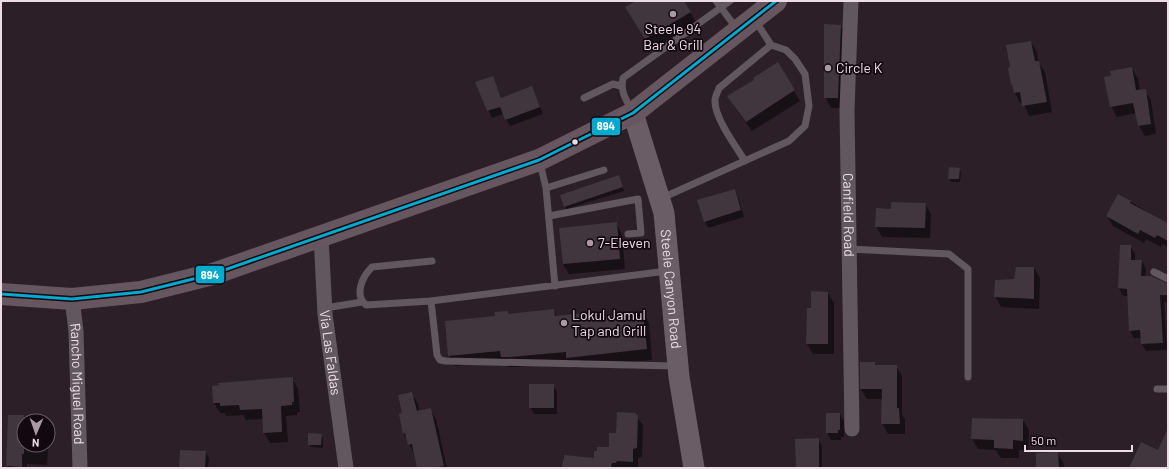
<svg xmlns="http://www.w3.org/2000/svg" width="1169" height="469" font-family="Barlow,sans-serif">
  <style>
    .shadow { fill: #0007 }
    .building { fill: #41363e }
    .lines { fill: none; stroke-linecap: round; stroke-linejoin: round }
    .lane { stroke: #62575e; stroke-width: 7 }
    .street { stroke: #62575e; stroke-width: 15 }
    .secondary { stroke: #6a5d65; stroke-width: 21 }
    .highway { stroke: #65565f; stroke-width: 22 }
    .bus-1-casing { stroke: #13080f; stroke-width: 6 }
    .bus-1 { stroke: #00a9ce; stroke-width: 3 }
    .poi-dot { fill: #a99aa4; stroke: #13080f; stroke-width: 1.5 }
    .bus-dot { fill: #eddce6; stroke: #13080f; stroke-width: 1.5 }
    .labels { text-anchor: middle; stroke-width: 3.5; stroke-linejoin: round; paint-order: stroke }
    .poi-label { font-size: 14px; fill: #eddce6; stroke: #13080f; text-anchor: start }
    .street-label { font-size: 14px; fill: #eddce6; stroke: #13080f }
    .line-badge { stroke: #13080f; stroke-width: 1.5 }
    .badge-label { font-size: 11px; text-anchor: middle; font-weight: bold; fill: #fff }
  </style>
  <rect width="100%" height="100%" fill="#2c1f28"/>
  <path class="shadow" d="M637 1H683L696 22 652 49 627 7Z
    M841 26 846 36 844 108H831L825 97Z
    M1031 42 1037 52 1038 62 1045 72 1052 112 1029 116 1023 102 1020 103 1015 93 1012 84Z
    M777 64 800 101 752 131 734 106 756 81Z
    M1132 68 1138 79 1140 91 1145 90 1151 100 1156 134 1145 136 1139 126 1136 113 1117 117 1111 106Z
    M492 77 502 99 532 88 543 114 510 126 503 114 492 118 477 82Z
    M959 169 961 172 960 182H951L949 178Z
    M619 176 624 191 566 209 565 206Z
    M734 190 738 197 744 217 708 228 705 221Z
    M1119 195 1168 224V247L1163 244 1161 247 1146 239 1144 243 1113 226 1107 216Z
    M925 204 931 214 930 238 882 237 876 226 892 210Z
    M616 223 622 234 625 269 569 274 563 264Z
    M1121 246H1130L1135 254V261H1142L1146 269 1145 277 1168 285V302H1164L1167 350 1146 351 1142 344 1141 338H1134L1130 331 1128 296H1123L1119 288Z
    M1034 268 1040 278 1039 309 1001 307 995 296Z
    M828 293 834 303V354H813L807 344 808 309H812Z
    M554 310 557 317 604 312 607 317 643 313 649 323 652 360 573 368 570 362 517 367H508L504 361 455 366 449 356 496 317 507 312 509 315Z
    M874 363 876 366H896L902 376V415L905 419V434H888L882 423 883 399H867L861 389Z
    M292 378 298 389 300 412H297V415L286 416 288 442 270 443 264 433V419L246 420 243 415 226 416 225 413H220L214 403 213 387Z
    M553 385 557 392V414H534L530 407Z
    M412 394 418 404 419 412 430 409 436 419 447 468H418L415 455 404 434 400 415 404 414Z
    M840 414 844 421V437H841V440H831L827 433Z
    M9 416H24L27 421H24V445H48V430L49 433 47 465 27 464V468H9L7 466Z
    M636 416 643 425 642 457 638 458V468H563V456L595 459 610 448 617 434Z
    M1023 420 1029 430 1028 451 1019 450V458H1001L996 450 978 449 972 439Z
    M321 435 323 438V448L311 447 309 444Z
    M818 439 822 446V468H797Z
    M181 451 205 452 209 458 208 468H180Z
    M1058 454 1064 464V468H1037Z"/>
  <path class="building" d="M636 1H684L691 12 645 39 625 7Z
    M824 24 841 25 838 98H824Z
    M1031 41 1035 61H1039L1047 102 1022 106 1020 92 1014 93 1012 84 1011 85 1008 68 1010 67 1006 45Z
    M778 62 795 90 746 122 727 96 754 80 753 78Z
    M1132 67 1136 90 1146 89 1151 124 1138 126 1133 103 1110 107 1104 77 1111 76 1110 71Z
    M493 76 501 98 532 86 540 107 505 120 500 107 487 111 475 82Z
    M949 167 960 168 959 179H948Z
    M619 175 623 187 564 207 560 195Z
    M735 189 741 210 704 222 697 200Z
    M1118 194 1131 201 1130 203 1168 223V241L1157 235 1155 238 1140 230 1138 234 1106 216Z
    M891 202 926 203 925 228 875 227 876 208 891 209Z
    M617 222 620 259 563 264 559 228Z
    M1120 245H1131V260H1142L1141 276H1151L1168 284V295H1160L1163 343 1141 344 1140 330 1129 331 1127 289 1118 288Z
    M1016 267H1034V299L994 297 995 280 1014 279Z
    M811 291 828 292V344H806L807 308H811Z
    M554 309 555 316 605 311V316L643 312 647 349 566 358V352L510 357H501L500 351 448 356 445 321 495 316V312L508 311V314Z
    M860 362H875V365H897V408H899L900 424H881L882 389H860Z
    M293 377 294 402H292V405L281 406 282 432 263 433 262 409 240 410 239 405 220 406V403H213L212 386 219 385 218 383Z
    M529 384H554V408H529Z
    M412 392 417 411 431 408 444 466 433 468H417L412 444 408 445 405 433 403 434 399 414 402 413 398 395Z
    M617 412 636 413V415H638L637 448 633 449V462L617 461 616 463H612L611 468 562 467 564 455 594 458V451H597V447H609V433H616Z
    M826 413H840V430H838V433H826Z
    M8 415H24V454H22V467L6 466Z
    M972 418 1023 419V441L1013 440V449L994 448V440L971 439Z
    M1168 428V468H1129L1141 442 1158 450Z
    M308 433 322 434 321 445H308Z
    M819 438V468H796L795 439Z
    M180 450 206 451 205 468 179 467Z
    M1058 452 1059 468H1036V453Z"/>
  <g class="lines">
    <path class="lane" d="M716 1 737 29
      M584 98 613 84 621 86
      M632 111C626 100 620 91 623 78L730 1
      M745 161C735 145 714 117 715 100 715 96 718 92 719 88L771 45
      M540 163 546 188 555 286
      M546 188 604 170
      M662 198 789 141 805 126 809 106 805 74 795 59 786 50 771 45 755 20
      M549 216 638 199 641 233 628 234
      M849 249 949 254 968 269V377
      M432 261 372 267C362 277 354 295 366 305L431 301 437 355 440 360 446 361 676 366
      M1154 272 1168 279
      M431 301 667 271
      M325 308 362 302
      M1157 389H1168"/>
    <g class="street">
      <path id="s1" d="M851 1 847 110 852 429"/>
      <path id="s2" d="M321 236 325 314 346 468"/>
      <path id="s3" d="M72 299 76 331 80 468"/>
    </g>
    <path class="secondary" id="s4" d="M633 113 664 213 679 377 694 468"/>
    <path class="highway" d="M1 294 72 299 141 292 213 274 539 160 633 113 776 1"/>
    <defs>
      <path id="bus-1" d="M1 294 72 299 141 292 213 274 539 160 633 113 776 1"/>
    </defs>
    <use href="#bus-1" class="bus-1-casing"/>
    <use href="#bus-1" class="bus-1"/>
  </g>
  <g class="poi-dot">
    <circle cx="673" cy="14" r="4"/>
    <circle cx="828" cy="68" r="4"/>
    <circle cx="590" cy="243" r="4"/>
    <circle cx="564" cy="323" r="4"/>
  </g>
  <circle class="bus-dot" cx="575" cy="142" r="3.5"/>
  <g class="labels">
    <g class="poi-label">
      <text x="673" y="34" text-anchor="middle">Steele 94<tspan x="673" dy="16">Bar &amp; Grill</tspan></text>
      <text x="836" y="73">Circle K</text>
      <text x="598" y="248">7-Eleven</text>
      <text x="572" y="320">Lokul Jamul<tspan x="572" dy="16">Tap and Grill</tspan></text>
    </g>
    <g class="street-label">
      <text dy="5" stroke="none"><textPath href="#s1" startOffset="214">Canfield Road</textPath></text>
      <text dy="5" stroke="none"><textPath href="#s4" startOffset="181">Steele Canyon Road</textPath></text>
      <text dy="5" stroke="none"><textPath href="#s2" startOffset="117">Via Las Faldas</textPath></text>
      <text dy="5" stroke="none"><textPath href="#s3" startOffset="85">Rancho Miguel Road</textPath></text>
    </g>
  </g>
  <g class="line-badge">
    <rect x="591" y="117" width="30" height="19" rx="4" fill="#00a9ce"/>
    <rect x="195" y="265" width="30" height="19" rx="4" fill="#00a9ce"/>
  </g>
  <g class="badge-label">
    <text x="606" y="130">894</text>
    <text x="210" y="279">894</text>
  </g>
  <rect width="1169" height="469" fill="none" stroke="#eddce6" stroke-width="4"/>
  <g transform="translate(36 433) rotate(182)"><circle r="19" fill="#13080f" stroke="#6a5d65"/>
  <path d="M0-3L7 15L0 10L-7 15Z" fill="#a99aa4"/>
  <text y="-6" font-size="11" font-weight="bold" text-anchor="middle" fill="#eddce6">N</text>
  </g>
  <path d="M1025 445v6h107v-6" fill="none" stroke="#eddce6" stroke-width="2"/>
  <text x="1031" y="445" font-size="12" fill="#eddce6" stroke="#13080f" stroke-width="3" paint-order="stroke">50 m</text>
</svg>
